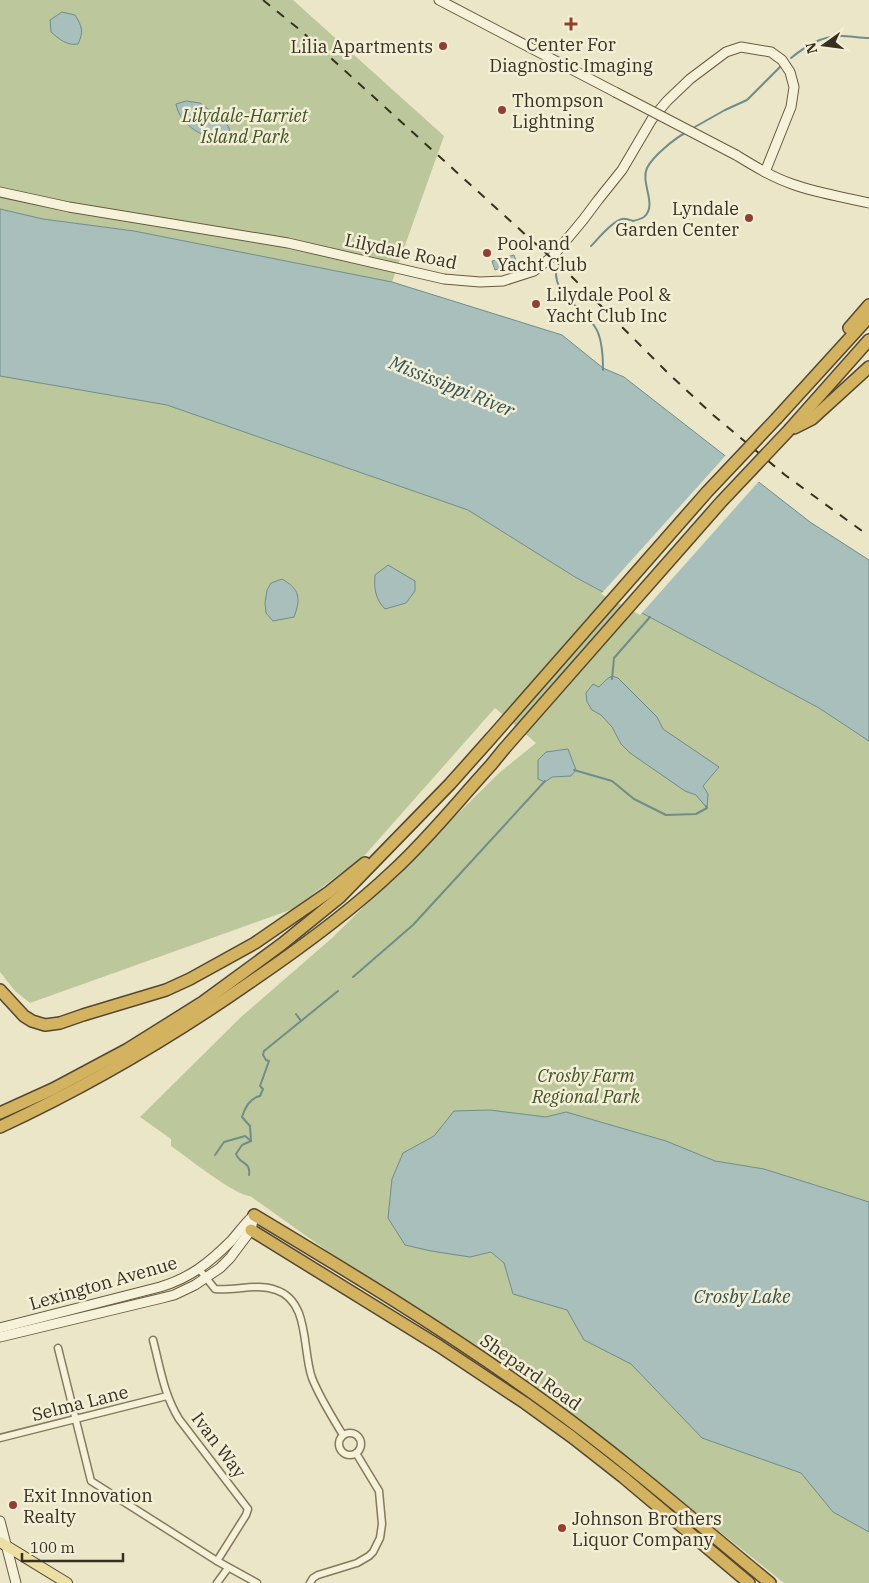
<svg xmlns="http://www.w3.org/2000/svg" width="869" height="1583" font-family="'IBM Plex Serif',serif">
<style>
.green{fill:#bcc89c}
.water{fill:#a8bfbc;stroke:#6f8d8a}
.pier{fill:#ebe6c7}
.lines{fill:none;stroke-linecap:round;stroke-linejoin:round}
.stream{stroke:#6f8d8a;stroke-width:2}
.street-casing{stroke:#85795e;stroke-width:9}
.secondary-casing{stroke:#675a41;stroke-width:11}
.primary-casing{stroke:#544732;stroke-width:12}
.highway-casing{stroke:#544732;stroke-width:14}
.street{stroke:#f6f2da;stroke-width:6}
.secondary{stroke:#f6f2da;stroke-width:9}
.primary{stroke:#ebdfa3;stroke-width:10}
.highway{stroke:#d3b260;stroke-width:11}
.rail{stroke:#372f21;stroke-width:2;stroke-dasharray:9 9;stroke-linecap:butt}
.secondary-bridge-casing{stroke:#675a41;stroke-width:11;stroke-linecap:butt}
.highway-bridge-casing{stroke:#544732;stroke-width:14;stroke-linecap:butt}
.secondary-bridge{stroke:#f6f2da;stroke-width:9}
.highway-bridge{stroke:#d3b260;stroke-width:11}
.poi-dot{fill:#904033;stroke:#f3efd6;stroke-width:2}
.labels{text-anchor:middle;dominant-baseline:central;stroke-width:5;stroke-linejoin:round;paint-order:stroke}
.poi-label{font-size:18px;fill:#372f21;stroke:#f3efd6;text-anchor:start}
.park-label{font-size:18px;font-style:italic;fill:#415229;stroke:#f3efd6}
.street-label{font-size:18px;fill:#372f21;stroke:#f3efd6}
.water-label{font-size:19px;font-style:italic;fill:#315255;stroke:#f3efd6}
</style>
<rect width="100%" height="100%" fill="#ebe6c7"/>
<!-- green -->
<g class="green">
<polygon points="0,0 293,0 444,136 392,282 134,231 43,219 0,209"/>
<path d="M 0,376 L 167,405 L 468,510 L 575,577 L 819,708 L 869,741 L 869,1583 L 784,1583 L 547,1394 L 527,1386 L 385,1292 L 250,1196 C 234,1195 187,1157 171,1146 L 171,1139 L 140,1117 L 241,1017 L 332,938 L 499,773 L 536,743 L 495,708 L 365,855 L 293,909 L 30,1003 L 15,991 L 0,972 Z"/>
</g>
<!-- water -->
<g class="water">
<path d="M 62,12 L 75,15 C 82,26 84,32 78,44 C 67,46 59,39 51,32 L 50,20 Z"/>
<path d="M 186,101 L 200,103 L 225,121 L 229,128 L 230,136 L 228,138 C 223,138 216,139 212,138 C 195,133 179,121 176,104 Z"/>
<polygon points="0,209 43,219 134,231 392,282 562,335 603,368 624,377 810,522 869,560 869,741 819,708 575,577 468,510 167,405 0,376"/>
<polygon points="514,255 517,264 495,270 492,261"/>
<path d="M 388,565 L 415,581 L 415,591 L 406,603 L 385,609 C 375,599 374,588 375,575 Z"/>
<path d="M 282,579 C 300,589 301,599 294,617 L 273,621 L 266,613 L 265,603 L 267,590 L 271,583 Z"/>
<polygon points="612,676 618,678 657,717 663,729 719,767 703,786 708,794 707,808 696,795 685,791 630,753 621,744 612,727 601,715 592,710 587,702 586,693 593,684 599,687 607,679"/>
<polygon points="568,749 576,770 571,776 552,777 545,782 538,779 538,760 546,752"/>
<polygon points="490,1110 546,1117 566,1112 666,1141 715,1161 764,1169 869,1202 869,1532 833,1512 801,1473 702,1438 631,1364 584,1340 567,1310 513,1294 504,1263 491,1252 470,1257 431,1251 405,1245 388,1218 392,1179 403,1153 434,1136 454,1111"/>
</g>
<!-- pier -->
<polygon class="pier" points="727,454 760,480 640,615 601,594"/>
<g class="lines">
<!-- stream -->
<g class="stream">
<path d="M 791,58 C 806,46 821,36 841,36 C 850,36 860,38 869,38"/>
<polyline points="693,128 725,110 747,100 780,67"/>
<path d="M 591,246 C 598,239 612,221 622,219 C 626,218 630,220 633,221 C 637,220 641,219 644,217 C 658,205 640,183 647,168 C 653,156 675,138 687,132"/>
<path d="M 580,259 L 577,261 L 569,262 L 556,270 C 554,297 583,307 595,327 C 602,337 603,358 603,370"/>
<polyline points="612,679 614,658 650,617"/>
<polyline points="574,770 612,781 634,799 666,815 696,814 707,808 706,806"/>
<polyline points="353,977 413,925 545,781"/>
<polyline points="296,1014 301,1021"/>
<polyline points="215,1155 224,1142 245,1136 251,1141"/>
<path d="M 249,1175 C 251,1161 240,1165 236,1154 L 242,1145 L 251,1141 L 250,1126 L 242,1117 C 245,1107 250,1098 260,1096 L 263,1089 L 260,1086 L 269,1061 L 266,1060 L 263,1055 L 264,1051 L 338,991"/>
</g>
<!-- street casing -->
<g class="street-casing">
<g id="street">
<path d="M 199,1269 L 215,1289 C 235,1291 256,1283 276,1290 C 310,1301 302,1350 312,1378 C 320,1398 332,1417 343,1435"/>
<path d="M 153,1340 C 160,1367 164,1395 179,1419 L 248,1509 L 246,1515 L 217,1561"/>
<polyline points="58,1348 91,1481 217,1561 257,1583"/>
<circle cx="350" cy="1444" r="11"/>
<polyline points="0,1438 167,1396"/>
<polyline points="217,1583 228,1568"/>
<polyline points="310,1583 313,1578 318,1575 357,1563 369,1556 373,1552 380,1538 382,1524 379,1491 356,1453"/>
</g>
</g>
<!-- secondary casing -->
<g class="secondary-casing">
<g id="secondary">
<polyline points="439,0 615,92"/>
<path d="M 736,155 C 754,166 772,177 792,184 C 817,193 843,197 869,203"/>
<polyline points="0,192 69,207 288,243 444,279 480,282 503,281 534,271 553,256 583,220 598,200 622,170 652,119 667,101 690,79 726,52 741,47 771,52 782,60 790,72 794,87 791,107 765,172"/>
<path d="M 0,1328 L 160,1287 C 190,1278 209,1263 231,1241 C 239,1232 245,1223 254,1215"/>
<polyline points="0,1337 162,1298 174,1295 195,1285 220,1268 230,1258 251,1230 254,1215"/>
<polyline points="0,1521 16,1583"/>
</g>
</g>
<!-- primary casing -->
<g class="primary-casing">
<polyline id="primary" points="0,1542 67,1583"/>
</g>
<!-- highway casing -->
<g class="highway-casing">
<g id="highway">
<polyline points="849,328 869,305"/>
<polyline points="777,418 869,317"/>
<polyline points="794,428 812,419 869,367"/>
<polyline points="790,429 869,340"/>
<polyline points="0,990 24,1016 32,1021 45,1025 60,1023 83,1015 166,990 190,979 255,943 329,892 365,863"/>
<polyline points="0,1113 53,1089 128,1049 203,1002 282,944 340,897 450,784 491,738"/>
<path d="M 0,1127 C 88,1086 170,1038 249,983 C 299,949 349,913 393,871 C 428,839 458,801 491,765 L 504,749"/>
<path d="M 254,1215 C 354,1275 455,1336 549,1405 C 626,1461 697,1523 770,1583"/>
<polyline points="251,1230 439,1346 525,1403 572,1437 623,1477 749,1583"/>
</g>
</g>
<!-- street -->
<use href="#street" class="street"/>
<!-- secondary -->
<use href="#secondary" class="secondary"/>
<!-- primary -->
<use href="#primary" class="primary"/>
<!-- highway -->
<use href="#highway" class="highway"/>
<!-- rail -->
<polyline class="rail" points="263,0 300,30 571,276 669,374 712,414 785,475 869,536"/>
<!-- secondary-bridge casing -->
<g class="secondary-bridge-casing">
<polyline id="secondary-bridge" points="615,92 736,155"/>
</g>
<!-- highway-bridge casing -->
<g class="highway-bridge-casing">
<g id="highway-bridge">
<polyline points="491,738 707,492 777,418"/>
<polyline points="504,749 721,502 790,429"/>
</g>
</g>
<!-- secondary-bridge -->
<use href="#secondary-bridge" class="secondary-bridge"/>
<!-- highway-bridge -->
<use href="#highway-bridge" class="highway-bridge"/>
</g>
<!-- markers -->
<g class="poi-dot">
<path d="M568.5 16.5h5v5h5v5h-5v5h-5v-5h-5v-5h5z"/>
<circle cx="443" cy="46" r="5"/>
<circle cx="502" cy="110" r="5"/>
<circle cx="749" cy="218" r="5"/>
<circle cx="487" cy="253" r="5"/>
<circle cx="536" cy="304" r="5"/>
<circle cx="13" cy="1505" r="5"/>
<circle cx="562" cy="1528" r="5"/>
</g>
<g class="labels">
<!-- poi labels -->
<g class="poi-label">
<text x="571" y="44" text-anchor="middle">Center For<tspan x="571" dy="21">Diagnostic Imaging</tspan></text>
<text x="433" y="46" text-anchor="end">Lilia Apartments</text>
<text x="512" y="100">Thompson<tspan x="512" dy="21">Lightning</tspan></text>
<text x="739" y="208" text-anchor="end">Lyndale<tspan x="739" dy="21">Garden Center</tspan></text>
<text x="497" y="243">Pool and<tspan x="497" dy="21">Yacht Club</tspan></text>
<text x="546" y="294">Lilydale Pool &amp;<tspan x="546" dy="21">Yacht Club Inc</tspan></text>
<text x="23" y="1495">Exit Innovation<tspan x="23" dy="21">Realty</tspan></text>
<text x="572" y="1518">Johnson Brothers<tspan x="572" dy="21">Liquor Company</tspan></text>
</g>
<!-- park labels -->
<g class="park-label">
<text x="245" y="115">Lilydale-Harriet<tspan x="245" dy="21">Island Park</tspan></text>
<text x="586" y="1075">Crosby Farm<tspan x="586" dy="21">Regional Park</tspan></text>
</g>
<!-- street labels -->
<g class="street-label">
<text transform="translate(401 251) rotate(12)">Lilydale Road</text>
<text transform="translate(103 1283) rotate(-16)">Lexington Avenue</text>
<text transform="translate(531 1372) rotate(35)">Shepard Road</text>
<text transform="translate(80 1403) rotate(-14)">Selma Lane</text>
<text transform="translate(219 1445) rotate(53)">Ivan Way</text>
</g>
<!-- water labels -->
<g class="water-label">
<text transform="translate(452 386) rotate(22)">Mississippi River</text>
<text x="742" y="1296">Crosby Lake</text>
</g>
</g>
<!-- north arrow -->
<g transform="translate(824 45) rotate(256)" stroke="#f3efd6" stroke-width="4" paint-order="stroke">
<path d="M0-4L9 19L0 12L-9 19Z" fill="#372f21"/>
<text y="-8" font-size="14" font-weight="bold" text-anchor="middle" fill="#372f21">N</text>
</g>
<!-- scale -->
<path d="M22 1553v8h101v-8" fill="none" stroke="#372f21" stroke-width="2.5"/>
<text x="30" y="1553" font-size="15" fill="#372f21" stroke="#f3efd6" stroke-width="4" paint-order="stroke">100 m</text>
</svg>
